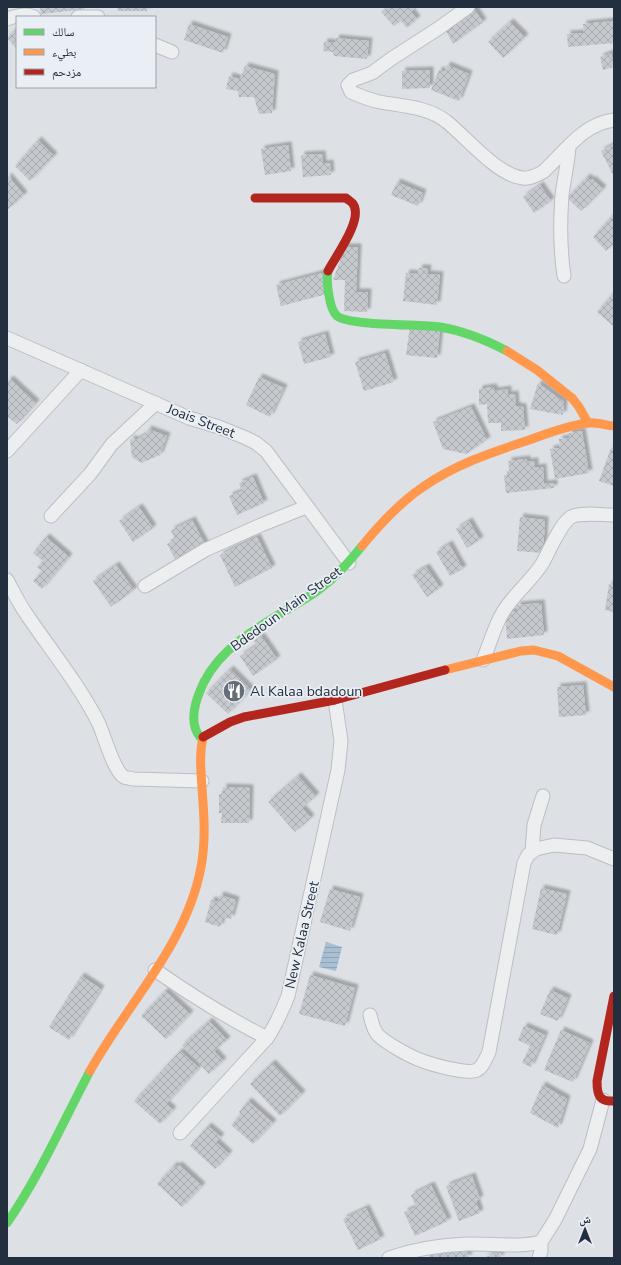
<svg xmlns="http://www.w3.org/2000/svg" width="621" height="1265" font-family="'Nunito Sans','Noto Naskh Arabic',sans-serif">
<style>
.water{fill:url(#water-rules)}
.building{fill:url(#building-cross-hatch);filter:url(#shadow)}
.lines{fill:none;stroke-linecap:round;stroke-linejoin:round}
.street-casing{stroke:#bbbec2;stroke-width:15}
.street{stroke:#edeef0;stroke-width:13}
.fast{stroke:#63d668;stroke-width:9}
.slow{stroke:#ff974d;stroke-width:9}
.jam{stroke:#b3261e;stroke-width:9}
.labels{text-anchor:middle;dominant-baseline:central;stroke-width:3.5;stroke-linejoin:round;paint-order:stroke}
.street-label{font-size:14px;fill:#232f3e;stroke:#eaeff5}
.poi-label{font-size:14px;fill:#232f3e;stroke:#eaeff5;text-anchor:start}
</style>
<defs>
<pattern id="water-rules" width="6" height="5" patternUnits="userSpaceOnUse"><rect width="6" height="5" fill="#a8bfd3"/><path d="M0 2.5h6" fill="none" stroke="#90a4b6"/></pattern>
<pattern id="building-cross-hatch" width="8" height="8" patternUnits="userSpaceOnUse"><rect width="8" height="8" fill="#c5c8cc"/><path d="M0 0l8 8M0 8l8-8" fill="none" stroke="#a9acb0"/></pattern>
<filter id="shadow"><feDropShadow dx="3.5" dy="-3.5" stdDeviation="1" flood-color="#0004"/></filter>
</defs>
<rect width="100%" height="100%" fill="#dde0e4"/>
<!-- water -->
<polygon class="water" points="326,942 342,947 336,971 319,967"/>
<!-- building -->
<g class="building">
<polygon points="40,7 84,7 85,9 41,14"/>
<polygon points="117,7 147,7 147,11 118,11"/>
<polygon points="387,7 414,7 415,8 411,12 417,19 407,28 401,21 394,26 381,12"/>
<polygon points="473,7 483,22 453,44 444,27"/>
<polygon points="613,21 614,43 568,47 567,34 584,33 583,24"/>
<polygon points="510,22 525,37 503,58 488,42"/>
<polygon points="189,24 228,37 223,53 184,40"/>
<polygon points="17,28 17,49 7,38"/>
<polygon points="336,38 369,41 367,59 334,56 333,52 323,51 324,42 335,43"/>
<polygon points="611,53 614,67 603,70 600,57"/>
<polygon points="447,65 469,74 459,101 431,90 439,70 444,72"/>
<polygon points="245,66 275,74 272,113 259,114 254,97 239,97 238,91 226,89 229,76 240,79"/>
<polygon points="430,70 430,88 402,89 402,71"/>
<polygon points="38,140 54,156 30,181 15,166"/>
<polygon points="614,144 614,177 601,151"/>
<polygon points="288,145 291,171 265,175 261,149"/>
<polygon points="322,154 323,164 330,163 331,175 303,177 301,155"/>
<polygon points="8,176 24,195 7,210 7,177"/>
<polygon points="587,177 591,181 592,179 603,189 581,211 567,198"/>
<polygon points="397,182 423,193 418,206 391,195"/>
<polygon points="540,185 551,201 534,213 523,197"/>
<polygon points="612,216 614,218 614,243 606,251 593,237"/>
<polygon points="345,247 358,247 356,292 368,292 367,312 344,311 345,280 333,280"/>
<polygon points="419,268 428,268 427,274 440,275 437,305 403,301 406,273 418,274"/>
<polygon points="322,273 327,294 281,306 276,285"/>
<polygon points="614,292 614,325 613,326 597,312"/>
<polygon points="410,326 440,330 437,358 406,355"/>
<polygon points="325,334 331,357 304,364 298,342"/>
<polygon points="385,353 394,382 364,391 355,362"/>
<polygon points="259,377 284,388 270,417 246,405"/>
<polygon points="10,379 36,403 17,424 7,416 7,382"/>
<polygon points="538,383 564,402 563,415 530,409"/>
<polygon points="493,387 495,391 508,389 508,395 515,394 516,406 523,407 525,430 501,431 501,423 488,423 487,404 479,405 479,389"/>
<polygon points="471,407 487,440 466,454 443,449 433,422"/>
<polygon points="148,429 167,436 160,455 141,463 132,457 130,439 136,440 146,434"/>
<polygon points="582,431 589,473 555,479 550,449 560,448 559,439 569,438 569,433"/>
<polygon points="611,448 614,449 614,486 599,481"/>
<polygon points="527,459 527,462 535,461 535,468 543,467 544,484 554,483 554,488 506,493 504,475 510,475 508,461"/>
<polygon points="253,477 264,503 237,515 229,496 242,491 239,483"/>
<polygon points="139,507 153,528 133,542 119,521"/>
<polygon points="520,517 545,520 543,553 517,551"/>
<polygon points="192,520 206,546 176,561 167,544 175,540 171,530"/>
<polygon points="469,521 480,540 467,548 456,529"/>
<polygon points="46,537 69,557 42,589 33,581 42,571 37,567 43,561 33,553"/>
<polygon points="257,537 272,568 235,587 220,555"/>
<polygon points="449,544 463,569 450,576 436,552"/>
<polygon points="116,565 134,590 111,607 93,581"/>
<polygon points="426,567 440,588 427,597 412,575"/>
<polygon points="609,584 614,585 614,612 605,610"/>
<polygon points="541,603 544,635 507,639 505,613 517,611 517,605"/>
<polygon points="261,636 277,659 253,676 240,656 257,645 254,641"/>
<polygon points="230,669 251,690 228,714 206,693"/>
<polygon points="583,685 586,715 559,717 557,687"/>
<polygon points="298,776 316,796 302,808 311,818 295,832 268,802"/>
<polygon points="223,787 250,788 249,823 221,823 222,813 219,813 219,794 223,794"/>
<polygon points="541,888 567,894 557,935 532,929"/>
<polygon points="330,889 360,897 350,931 320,922"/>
<polygon points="220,895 236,900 231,919 223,917 220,927 205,922 211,900 218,902"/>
<polygon points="310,975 355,988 345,1026 299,1014"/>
<polygon points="81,976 101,989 69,1040 49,1027"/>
<polygon points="550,990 568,998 558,1021 540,1014"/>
<polygon points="165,991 190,1014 166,1039 141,1016"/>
<polygon points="209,1021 227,1040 214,1051 223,1061 209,1074 182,1045"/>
<polygon points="524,1026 545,1035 531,1067 522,1063 530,1046 518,1040"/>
<polygon points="561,1030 590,1043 573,1082 544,1070"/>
<polygon points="180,1051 199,1068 166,1104 173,1110 160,1124 134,1101"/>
<polygon points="272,1063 302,1094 280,1116 250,1084"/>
<polygon points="542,1085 567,1099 558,1128 530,1113"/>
<polygon points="248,1101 273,1123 253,1144 231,1125 241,1114 239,1112"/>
<polygon points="208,1126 221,1137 216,1142 229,1154 215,1169 190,1146"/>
<polygon points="174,1165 176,1167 179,1165 202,1186 182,1207 157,1184"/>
<polygon points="472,1176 480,1199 476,1201 480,1213 459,1221 446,1186"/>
<polygon points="431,1185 448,1221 415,1236 404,1212 416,1207 411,1195"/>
<polygon points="366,1208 381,1239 358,1250 343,1219"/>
<polygon points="466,1246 469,1258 429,1258 429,1255"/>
<polygon points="500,1252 501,1258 483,1258"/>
</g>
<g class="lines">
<!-- street casing -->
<g class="street-casing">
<g id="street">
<path d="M 468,7 L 439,28 L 391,59 L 372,73 L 353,80 L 348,85 L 351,92 C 360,96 370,100 380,102 C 402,106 429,107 447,122 C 466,137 498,176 523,178 C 530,179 537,175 543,172 C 565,152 582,124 614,120"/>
<polyline points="78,17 98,17"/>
<path d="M 7,19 C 16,16 25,13 34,17"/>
<polyline points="155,45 172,52"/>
<path d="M 564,276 C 560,249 560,222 562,195 C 564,179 568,163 569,146"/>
<polyline points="7,338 189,418 219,427 246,438 256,443 266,451 349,563"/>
<polyline points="7,451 81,370"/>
<polyline points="51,516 90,474 112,444 156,403"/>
<path d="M 7,580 C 13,591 18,602 25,612 C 49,648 78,683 98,722 C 104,734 113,770 124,777 C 126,778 130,778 133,779 L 202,781"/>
<polyline points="145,586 205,550 261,525 306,507"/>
<path d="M 483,660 C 490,644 494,627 503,612 C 513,595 531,581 542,564 C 549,552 560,524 571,517 C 580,512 603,515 614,515"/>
<polyline points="532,852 534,825 543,796"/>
<path d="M 155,970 C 192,996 226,1017 267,1038"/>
<path d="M 370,1015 C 372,1022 373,1030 378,1035 C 386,1043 409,1056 420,1060 C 430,1064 468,1075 477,1070 C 483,1067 486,1058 489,1052 L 524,863 L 528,855 L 536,849 L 554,845 L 587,848 L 614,859"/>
<path d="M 180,1133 L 267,1038 C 276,1025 282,1011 288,996 L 338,770 L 341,741 L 335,700"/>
<path d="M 389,1258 C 415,1249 440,1245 467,1244 C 492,1243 517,1248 541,1242 L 555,1220 L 590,1149 L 603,1100"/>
<polyline points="539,1258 541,1251 541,1242"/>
</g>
</g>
<!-- street -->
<use href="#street" class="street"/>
<!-- fast -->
<g class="fast">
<path d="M 328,271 C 326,281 329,309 337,316 C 350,326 419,324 440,327 C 464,331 486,340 507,351"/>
<path d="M 203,737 L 200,737 C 191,726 193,712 197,699 C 199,694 201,688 204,682 C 226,638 278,618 317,591 C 335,578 348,563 362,546"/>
<path d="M 7,1223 C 40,1175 63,1122 90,1071"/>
</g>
<!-- slow -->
<g class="slow">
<polyline points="507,351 537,370 572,398 579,407 588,423"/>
<path d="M 362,546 C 380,524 399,503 423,487 C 454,465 490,453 526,441 C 546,434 566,426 587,423 C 596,422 605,425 614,426"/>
<polyline points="445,670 521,651 534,650 558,656 614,687"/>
<path d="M 90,1071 C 127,1004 187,944 201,867 C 206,841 204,814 202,788 C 201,771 199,754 203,737"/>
</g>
<!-- jam -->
<g class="jam">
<path d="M 255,198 L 346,198 C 348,200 352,202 353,204 C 364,219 335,257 328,271"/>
<polyline points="203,737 230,722 244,717 335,700 445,670"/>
<path d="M 614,996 L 597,1081 C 597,1095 599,1102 614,1101"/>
</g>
</g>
<!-- icons -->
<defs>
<g id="restaurant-disc" transform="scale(1.15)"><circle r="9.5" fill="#646d78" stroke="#eaeff5"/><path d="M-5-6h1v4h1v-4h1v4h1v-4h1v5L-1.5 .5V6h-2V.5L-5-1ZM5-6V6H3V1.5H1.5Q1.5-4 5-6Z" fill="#fff"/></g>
</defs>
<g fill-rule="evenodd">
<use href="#restaurant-disc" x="234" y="691"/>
</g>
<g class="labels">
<!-- street labels -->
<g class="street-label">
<text transform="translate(201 421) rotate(21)">Joais Street</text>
<text transform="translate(286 609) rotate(-36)">Bdedoun Main Street</text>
<text transform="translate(302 935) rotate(-77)">New Kalaa Street</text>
</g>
<!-- poi labels -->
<g class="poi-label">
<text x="250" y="691">Al Kalaa bdadoun</text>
</g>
</g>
<!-- border -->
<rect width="621" height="1265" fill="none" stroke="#232f3e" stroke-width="16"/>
<!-- legend -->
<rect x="16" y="16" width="140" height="72" fill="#eaeff5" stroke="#9aa2ac"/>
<rect x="24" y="29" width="20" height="6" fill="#63d668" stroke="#9aa2ac"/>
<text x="52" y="36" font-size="12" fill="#232f3e">سالك</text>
<rect x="24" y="49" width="20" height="6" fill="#ff974d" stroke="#9aa2ac"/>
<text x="52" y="56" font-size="12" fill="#232f3e">بطيء</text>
<rect x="24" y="69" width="20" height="6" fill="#b3261e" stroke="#9aa2ac"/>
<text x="52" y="76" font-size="12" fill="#232f3e">مزدحم</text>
<!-- north arrow -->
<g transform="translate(585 1229)" stroke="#eaeff5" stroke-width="3" paint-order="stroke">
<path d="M0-3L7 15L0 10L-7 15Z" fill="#232f3e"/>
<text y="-6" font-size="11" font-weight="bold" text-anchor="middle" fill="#232f3e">ش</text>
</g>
</svg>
